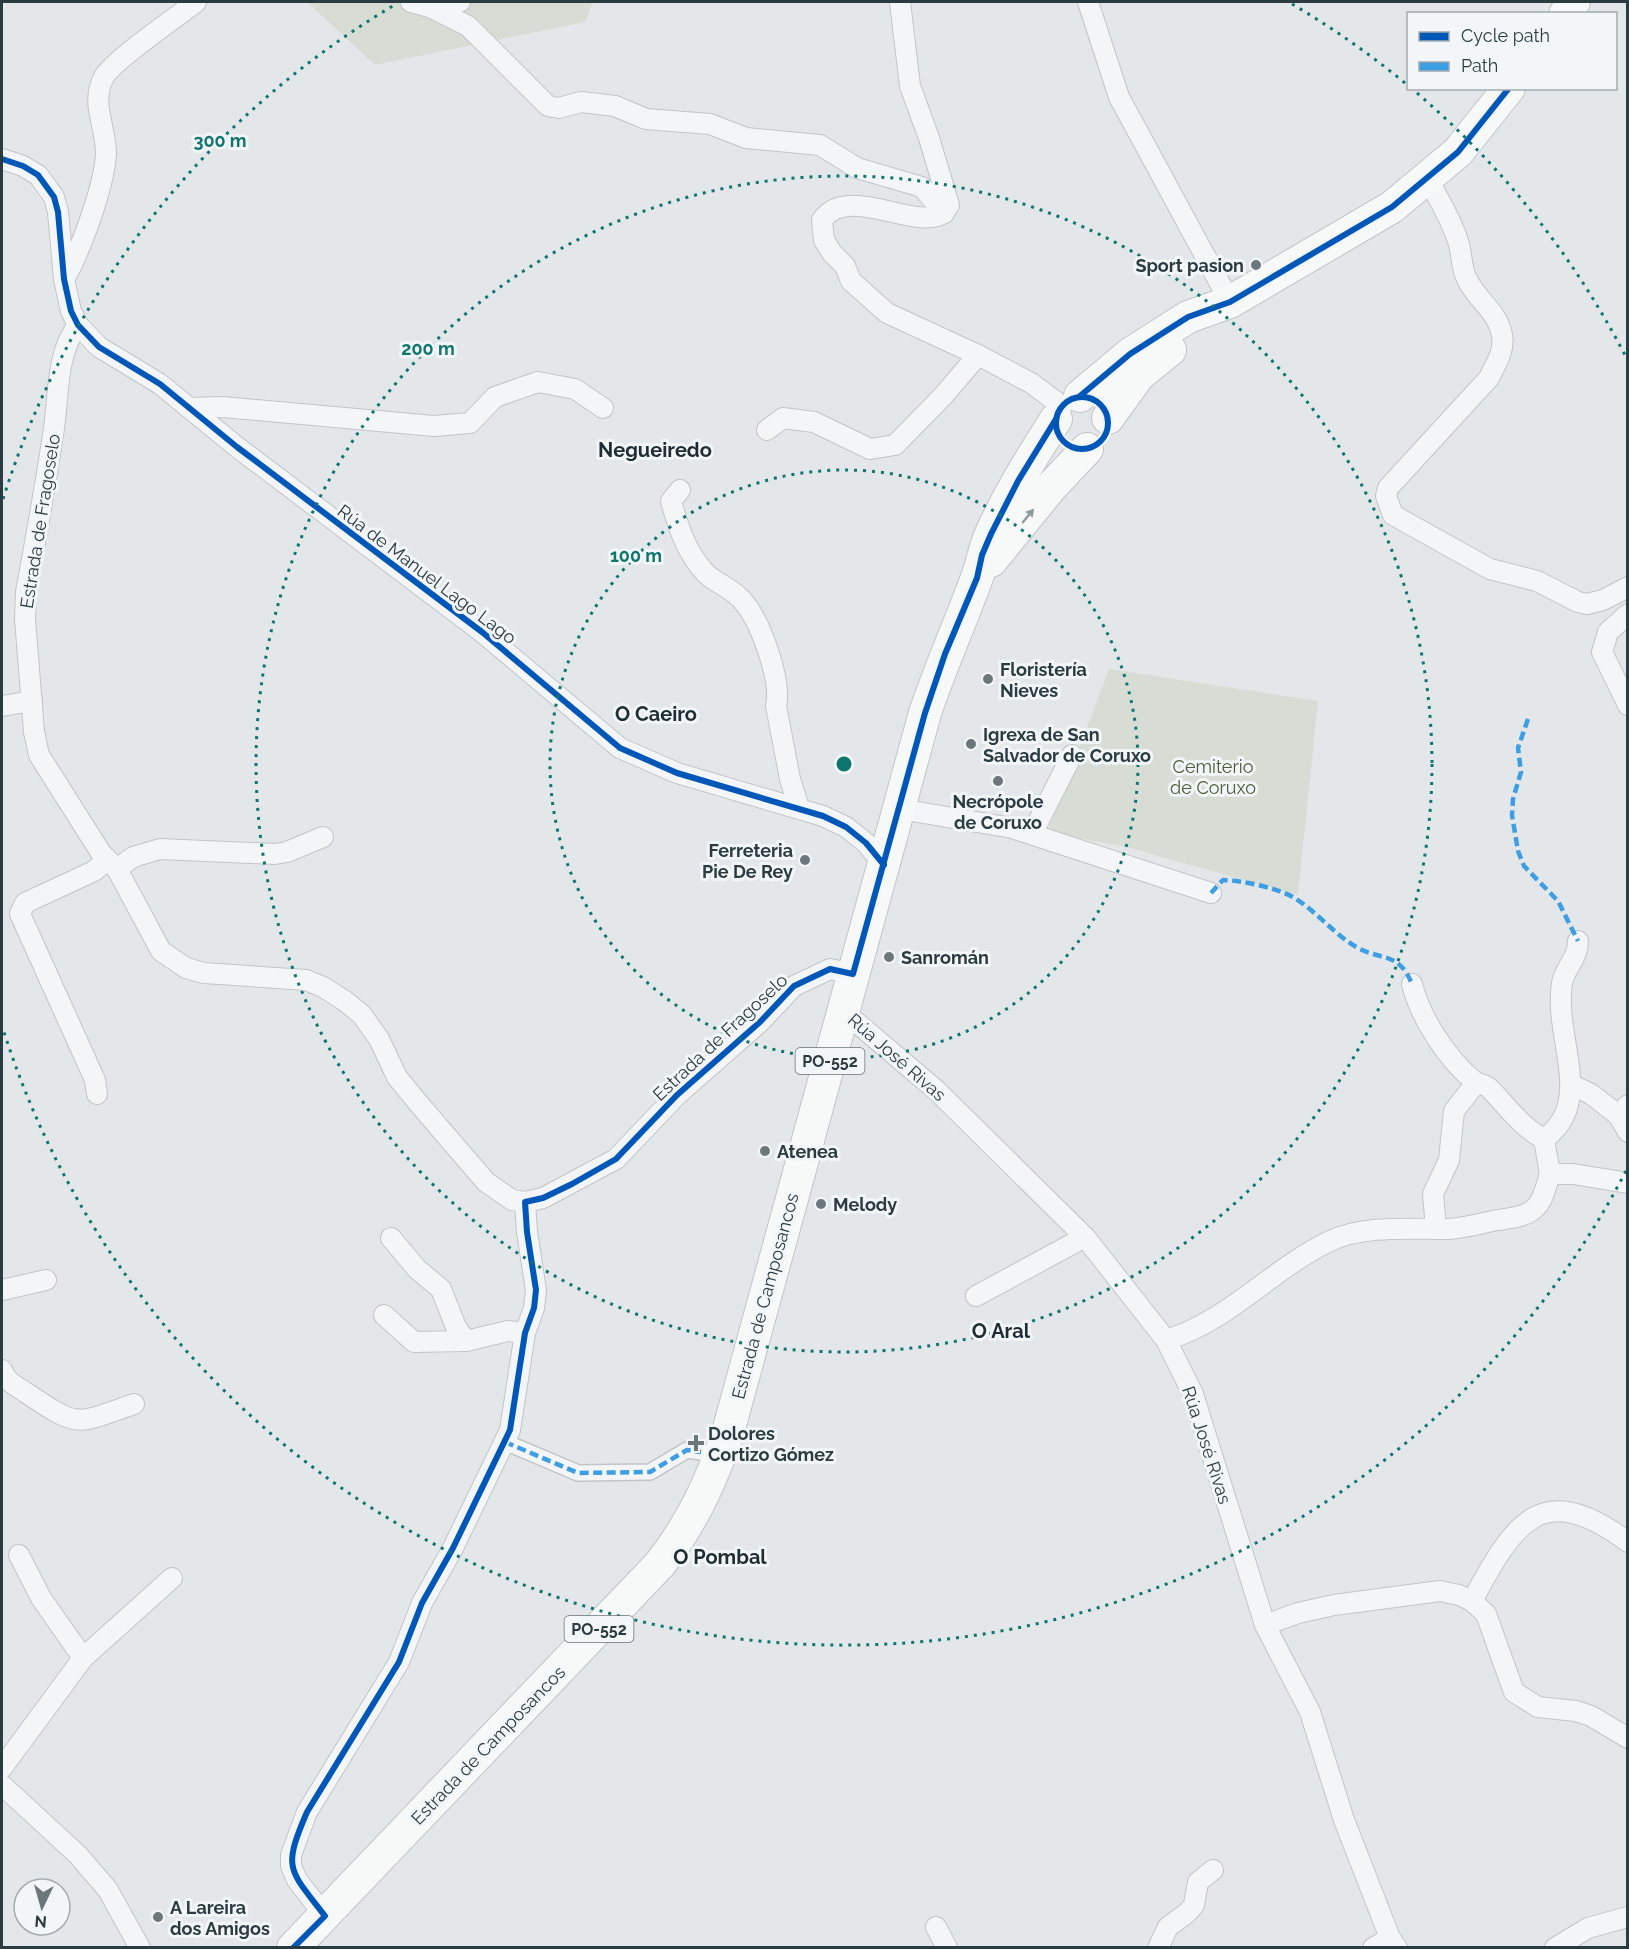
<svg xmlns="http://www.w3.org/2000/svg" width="1629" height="1949" font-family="Raleway,sans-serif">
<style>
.green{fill:#d7ddd5}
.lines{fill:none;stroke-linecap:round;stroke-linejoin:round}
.pedestrian-casing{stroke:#c2c5c7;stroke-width:18}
.minor-casing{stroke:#c2c5c7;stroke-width:22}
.primary-casing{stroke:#c1c5c7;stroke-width:34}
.pedestrian{stroke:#f4f5f6;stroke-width:15}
.minor{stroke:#f4f5f6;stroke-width:20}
.primary{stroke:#f7f8f8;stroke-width:32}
.quiet{stroke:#3d9ee3;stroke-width:4.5;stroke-dasharray:9 4.5;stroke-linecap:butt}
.cycleway-casing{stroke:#f3f6f8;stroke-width:10}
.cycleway{stroke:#0057b8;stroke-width:6}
.oneway{fill:#919a9d}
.ring{fill:none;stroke:#0f766e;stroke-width:3;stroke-dasharray:3 6}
.poi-dot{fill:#6c777c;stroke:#f3f6f8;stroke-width:2}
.labels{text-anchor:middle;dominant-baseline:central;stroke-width:6;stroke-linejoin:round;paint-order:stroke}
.shield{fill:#f3f6f8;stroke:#677379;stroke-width:1.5}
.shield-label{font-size:16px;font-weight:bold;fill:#2b3b42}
.poi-label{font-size:18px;font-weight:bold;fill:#2b3b42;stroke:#f3f6f8;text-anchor:start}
.street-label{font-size:18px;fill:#2b3b42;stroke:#f3f6f8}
.park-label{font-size:18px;fill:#4b5d39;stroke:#f3f6f8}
.neighbourhood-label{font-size:20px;font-weight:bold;fill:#1e2c33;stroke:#f3f6f8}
.centre{fill:#0f766e;stroke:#f3f6f8;stroke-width:3}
.ring-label{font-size:18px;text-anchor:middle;font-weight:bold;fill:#0f766e;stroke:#f3f6f8;stroke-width:6;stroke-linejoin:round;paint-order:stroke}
</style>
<rect width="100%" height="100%" fill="#e4e7e9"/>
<!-- green -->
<g class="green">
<polygon points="307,2 593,2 585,22 375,65"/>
<polygon points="1109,669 1318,701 1298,895 1123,846 1047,833"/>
</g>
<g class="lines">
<!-- pedestrian casing -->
<g class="pedestrian-casing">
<polyline id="pedestrian" points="505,1442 578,1473 650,1472 687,1450 701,1452"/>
</g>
<!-- minor casing -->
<g class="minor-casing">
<g id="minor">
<polyline points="411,2 430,7 468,26 548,106 559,108 581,102 615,106 646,119 710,124 746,138 820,145 857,168 922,187 944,213"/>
<path d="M 900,2 L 910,86 L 929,138 L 949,205 L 944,213 C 916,232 848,183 822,220 L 824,240 L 832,253 L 845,266 L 851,281 L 887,313 L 978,355 L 1031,383 L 1062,406"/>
<polyline points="1088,2 1119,97 1230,302"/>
<polyline points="430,7 460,2"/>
<polyline points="2,159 23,166 38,175 54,197 58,212 64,279 71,311 78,325 99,347 160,384 237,447 482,632 620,748 677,773 823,816 846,827 866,843 884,865"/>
<path d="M 1428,179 C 1439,200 1451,219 1458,241 C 1462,253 1461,266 1466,277 C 1475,299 1498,311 1502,335 C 1505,351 1495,365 1489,378 L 1388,488 L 1386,496 L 1393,515 L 1490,569 L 1537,581 L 1578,602 L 1587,604 L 1603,600 L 1628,587"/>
<path d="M 64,279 C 80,253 105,184 106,153 C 106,127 90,102 104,77 C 112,61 178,16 196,2"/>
<path d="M 78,325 C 56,354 59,393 54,428 C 46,483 36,538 26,592 L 25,619 L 34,732 L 39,755 L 101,853 L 117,869 L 161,951 L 186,968 L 204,973 L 306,980 L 323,987 L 345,1001 L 362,1015 L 379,1039 L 397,1077 L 419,1104 L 486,1182 L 512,1200 L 525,1202 L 543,1198 L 616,1159 L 677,1095 L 760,1022 L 794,986 L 830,969 L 853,974"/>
<polyline points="189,408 223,407 434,426 470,423 495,397 538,382 575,389 603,408"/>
<polyline points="767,430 783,418 814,422 870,449 895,445 943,396 978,355"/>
<path d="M 680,490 L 671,501 C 678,526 685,548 701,568 C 711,582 729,586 741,599 C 760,619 782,680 776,706 L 790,779 L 799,808"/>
<polyline points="1628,614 1608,632 1602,652 1628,705"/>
<polyline points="2,706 32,701"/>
<polyline points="900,809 1012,828 1211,893"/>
<polyline points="1032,834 1072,755"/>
<polyline points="117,869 133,857 160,849 275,854 287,852 323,837"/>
<path d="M 1412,984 C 1420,1017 1447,1059 1474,1081 C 1479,1085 1486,1084 1490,1089 C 1508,1107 1521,1127 1544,1139"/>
<polyline points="843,1011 936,1090 1085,1237 1166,1340 1193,1394 1265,1625 1310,1712 1344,1820 1390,1938 1397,1948"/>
<polyline points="1572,1085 1591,1094 1618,1115"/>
<polyline points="97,1094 95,1080 20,914 25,903 94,871 107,860"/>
<polyline points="1628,1105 1618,1115 1628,1132"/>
<path d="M 1550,1174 L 1544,1139 C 1596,1102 1553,1038 1562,983 C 1565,967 1578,959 1578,941"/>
<polyline points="1436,1228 1433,1194 1449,1160 1454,1111 1476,1083"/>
<polyline points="391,1238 417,1269 441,1289 456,1327 466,1341"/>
<polyline points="2,1290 46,1280"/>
<polyline points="976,1296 1085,1237"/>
<polyline points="384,1315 414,1342 466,1341 508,1331 525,1333"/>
<path d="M 1166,1340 C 1227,1322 1271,1270 1328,1242 C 1361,1225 1409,1229 1445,1229 C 1462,1229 1481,1223 1498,1220 C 1511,1218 1527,1217 1536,1207 C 1544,1199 1546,1185 1550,1174 L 1573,1174 L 1628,1183"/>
<path d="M 2,1370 C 7,1383 17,1386 28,1394 C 80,1429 76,1424 134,1404"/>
<polyline points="19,1555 41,1598 83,1658"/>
<path d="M 1472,1601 C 1514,1524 1540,1477 1628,1542"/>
<polyline points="1265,1625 1298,1613 1334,1605 1440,1591 1459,1595 1472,1601 1486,1614 1514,1692 1538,1707 1576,1711 1591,1716 1628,1738"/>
<polyline points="2,1768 83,1658 172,1578"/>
<polyline points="2,1785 78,1855 108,1890 140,1948"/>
<polyline points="325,1916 297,1880 291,1866 291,1855 307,1812 399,1662 422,1603 453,1548 510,1430 525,1333 534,1308 536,1290 527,1232 525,1202"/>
<polyline points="936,1927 947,1948"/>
<polyline points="1158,1948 1168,1927 1187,1913 1194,1905 1198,1882 1213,1870"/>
<polyline points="1373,1948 1390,1938"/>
<polyline points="1555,1948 1588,1928 1628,1917"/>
</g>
</g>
<!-- primary casing -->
<g class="primary-casing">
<g id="primary">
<polyline points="1565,14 1574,2"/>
<polyline points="1080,396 1130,354 1188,317 1230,302 1392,207 1458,152 1509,88"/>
<polyline points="1108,418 1139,375 1170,350"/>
<polyline points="991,561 1052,486 1087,449"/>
<path d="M 293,1948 L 660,1564 C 692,1523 711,1482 728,1432 L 925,713 C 940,668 960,624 976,580 C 982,565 984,550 990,536 C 1008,495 1032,457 1056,419"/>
</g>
</g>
<!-- pedestrian -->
<use href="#pedestrian" class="pedestrian"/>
<!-- minor -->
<use href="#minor" class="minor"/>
<!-- primary -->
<use href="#primary" class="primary"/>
<!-- quiet -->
<g class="quiet">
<polyline points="1528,719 1518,748 1521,772 1513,799 1512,815 1518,851 1524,866 1558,901 1578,941"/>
<path d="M 1211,893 L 1223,880 C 1240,880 1276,888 1291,896 C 1315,909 1333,934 1358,948 C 1383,961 1399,952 1412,984"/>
<polyline points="505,1442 578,1473 650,1472 687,1450 701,1452"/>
</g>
<!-- cycleway casing -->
<g class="cycleway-casing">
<g id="cycleway">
<polyline points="2,159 23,166 38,175 54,197 58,212 64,279 71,311 78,325 99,347 160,384 237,447 482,632 620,748 677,773 823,816 846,827 866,843 884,865"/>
<polyline points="1080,396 1130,354 1188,317 1230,302 1392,207 1458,152 1509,88"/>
<circle cx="1082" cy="423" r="26"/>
<path d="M 293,1948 L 325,1916 C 289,1869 282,1870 307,1812 L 399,1662 L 422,1603 L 453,1548 L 510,1430 L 525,1333 L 534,1308 L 536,1290 L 527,1232 L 525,1202 L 543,1198 L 572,1184 L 616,1159 L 677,1095 L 760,1022 L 794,986 L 830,969 L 853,974 L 925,713 L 945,654 L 977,578 L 982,555 L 991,534 L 1018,481 L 1056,419"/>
</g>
</g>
<!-- cycleway -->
<use href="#cycleway" class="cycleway"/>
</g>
<!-- one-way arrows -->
<defs><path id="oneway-solid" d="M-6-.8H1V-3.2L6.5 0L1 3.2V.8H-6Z" transform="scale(1.5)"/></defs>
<use class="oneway" href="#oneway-solid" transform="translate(1028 516) rotate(-51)"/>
<!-- distance rings -->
<g class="ring">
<circle cx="844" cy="764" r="294"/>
<circle cx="844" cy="764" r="588"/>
<path d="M1626 1171A882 882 0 0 1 3 1029M3 499A882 882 0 0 1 396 4M1292 4A882 882 0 0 1 1405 83M1417 93A882 882 0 0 1 1626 357"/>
</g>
<!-- markers -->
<g class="poi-dot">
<circle cx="1256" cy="265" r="6"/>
<circle cx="988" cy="679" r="6"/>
<circle cx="971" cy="744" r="6"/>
<circle cx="998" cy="781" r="6"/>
<circle cx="805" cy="860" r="6"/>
<circle cx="889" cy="957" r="6"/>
<circle cx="765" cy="1151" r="6"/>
<circle cx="821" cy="1204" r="6"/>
<path d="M693 1434h6v6h6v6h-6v6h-6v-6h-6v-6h6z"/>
<circle cx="158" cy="1917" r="6"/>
</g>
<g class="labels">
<!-- shield labels -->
<g class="shield">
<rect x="795.5" y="1048" width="69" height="26" rx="4.5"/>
<rect x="564.5" y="1616" width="69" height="26" rx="4.5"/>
</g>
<g class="shield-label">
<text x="830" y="1061">PO-552</text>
<text x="599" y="1629">PO-552</text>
</g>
<!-- poi labels -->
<g class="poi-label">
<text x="1244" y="265" text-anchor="end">Sport pasion</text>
<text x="1000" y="669">Floristería<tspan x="1000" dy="21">Nieves</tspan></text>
<text x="983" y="734">Igrexa de San<tspan x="983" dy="21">Salvador de Coruxo</tspan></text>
<text x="998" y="801" text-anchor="middle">Necrópole<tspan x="998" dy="21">de Coruxo</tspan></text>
<text x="793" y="850" text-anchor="end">Ferreteria<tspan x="793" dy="21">Pie De Rey</tspan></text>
<text x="901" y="957">Sanromán</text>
<text x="777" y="1151">Atenea</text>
<text x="833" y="1204">Melody</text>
<text x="708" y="1433">Dolores<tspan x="708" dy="21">Cortizo Gómez</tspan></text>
<text x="170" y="1907">A Lareira<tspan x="170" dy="21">dos Amigos</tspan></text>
</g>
<!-- street labels -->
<g class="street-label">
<text transform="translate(40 521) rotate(-81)">Estrada de Fragoselo</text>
<text transform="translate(427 574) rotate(37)">Rúa de Manuel Lago Lago</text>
<text transform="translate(720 1037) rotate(-43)">Estrada de Fragoselo</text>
<text transform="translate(897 1057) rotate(41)">Rúa José Rivas</text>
<text transform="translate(765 1296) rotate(-75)">Estrada de Camposancos</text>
<text transform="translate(1207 1445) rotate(72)">Rúa José Rivas</text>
<text transform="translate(488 1745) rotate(-46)">Estrada de Camposancos</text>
</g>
<!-- park labels -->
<g class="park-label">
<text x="1213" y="766">Cemiterio<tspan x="1213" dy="21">de Coruxo</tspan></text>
</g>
<!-- neighbourhood labels -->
<g class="neighbourhood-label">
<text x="655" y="450">Negueiredo</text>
<text x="656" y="714">O Caeiro</text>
<text x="1001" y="1331">O Aral</text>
<text x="720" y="1557">O Pombal</text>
</g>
</g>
<circle cx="844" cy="764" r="9" class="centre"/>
<g class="ring-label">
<text x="220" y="147">300 m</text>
<text x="428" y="355">200 m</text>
<text x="636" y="562">100 m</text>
</g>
<!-- border -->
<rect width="1629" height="1949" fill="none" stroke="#2b3b42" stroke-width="6"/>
<!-- legend -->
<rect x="1407" y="12" width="210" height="78" fill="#f3f6f8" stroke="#a3abaf" stroke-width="1.5"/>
<rect x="1419" y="32" width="30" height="9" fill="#0057b8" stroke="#a3abaf" stroke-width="1.5"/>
<text x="1461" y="42" font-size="18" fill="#2b3b42">Cycle path</text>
<rect x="1419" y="62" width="30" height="9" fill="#3d9ee3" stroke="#a3abaf" stroke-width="1.5"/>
<text x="1461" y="72" font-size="18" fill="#2b3b42">Path</text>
<!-- north arrow -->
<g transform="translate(42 1907) rotate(185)"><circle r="28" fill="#f3f6f8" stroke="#a3abaf" stroke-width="1.5"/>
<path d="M0-4.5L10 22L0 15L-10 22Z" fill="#6c777c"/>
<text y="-9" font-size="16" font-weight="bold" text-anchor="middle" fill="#2b3b42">N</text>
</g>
</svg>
